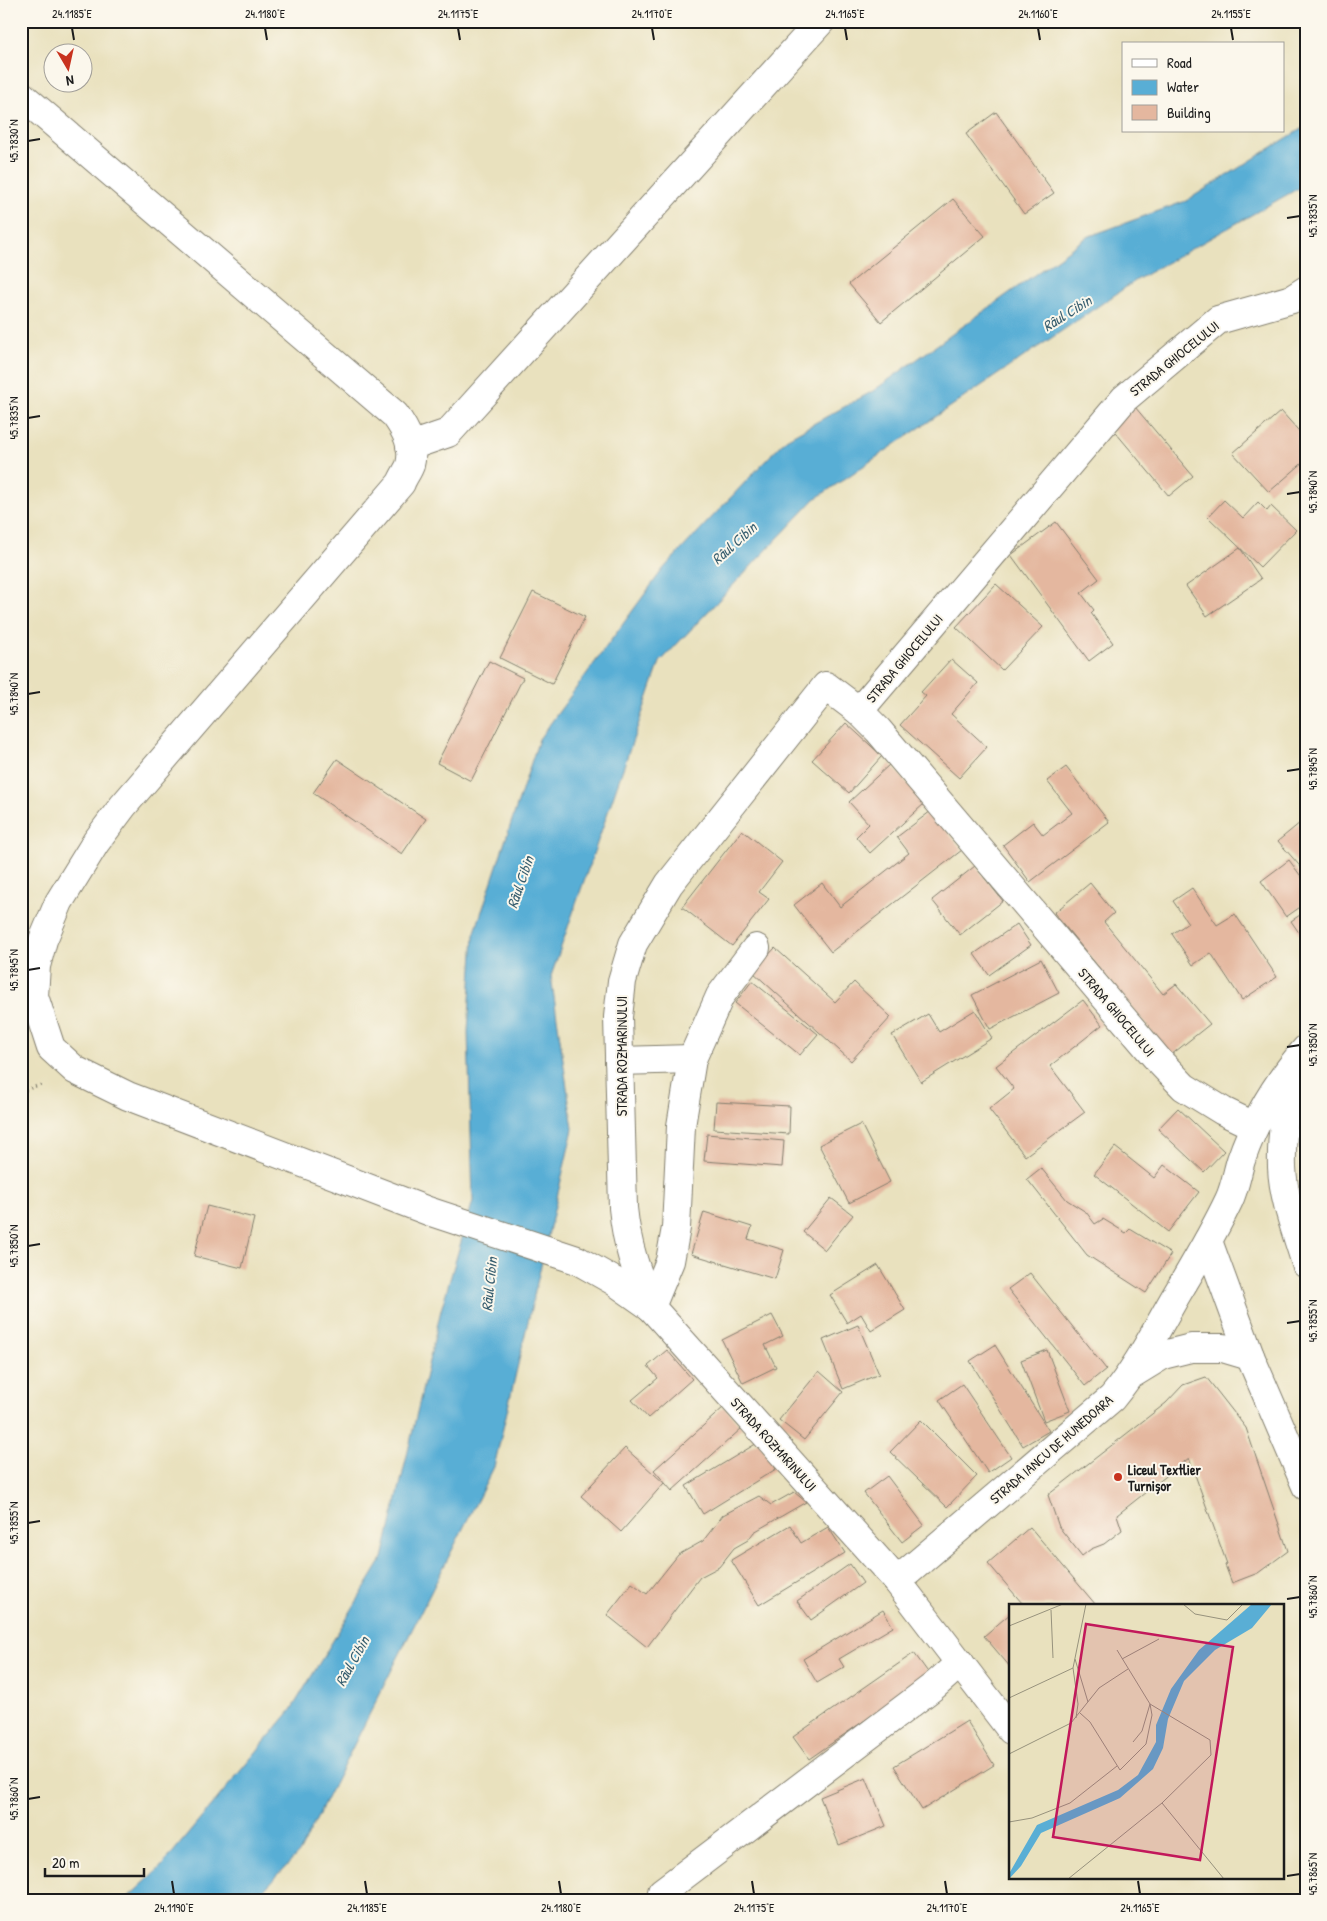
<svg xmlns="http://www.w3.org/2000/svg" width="1327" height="1921" font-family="'Patrick Hand',sans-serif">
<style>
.water{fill:#59aed5;stroke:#3a6578}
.building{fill:#e4b79f}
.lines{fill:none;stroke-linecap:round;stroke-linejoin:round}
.minor-casing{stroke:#827e6d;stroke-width:30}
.path{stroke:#827e6d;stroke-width:3;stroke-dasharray:1 4;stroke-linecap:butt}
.minor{stroke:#fff;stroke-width:28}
.ticks{fill:none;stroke:#1c1c1c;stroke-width:2}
.poi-dot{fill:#c8321e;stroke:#fbf7ec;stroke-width:2}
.labels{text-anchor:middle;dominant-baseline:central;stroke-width:4;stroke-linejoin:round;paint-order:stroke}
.street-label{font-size:14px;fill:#1c1c1c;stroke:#fbf7ec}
.poi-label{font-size:14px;font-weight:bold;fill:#1c1c1c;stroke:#fbf7ec;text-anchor:start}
.water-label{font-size:15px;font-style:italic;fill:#375e6f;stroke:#fbf7ec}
.inset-road{fill:none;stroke:#97927d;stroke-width:1}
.view{fill:#c2185b;fill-opacity:0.15;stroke:#c2185b;stroke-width:2.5}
.inset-edge{fill:none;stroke:#1c1c1c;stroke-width:2.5}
.neatline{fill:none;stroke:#1c1c1c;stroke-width:2}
.ticks-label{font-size:12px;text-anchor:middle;fill:#1c1c1c}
</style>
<rect width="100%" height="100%" fill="#fbf7ec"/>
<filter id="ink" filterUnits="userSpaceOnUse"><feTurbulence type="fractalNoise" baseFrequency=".02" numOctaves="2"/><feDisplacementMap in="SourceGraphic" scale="10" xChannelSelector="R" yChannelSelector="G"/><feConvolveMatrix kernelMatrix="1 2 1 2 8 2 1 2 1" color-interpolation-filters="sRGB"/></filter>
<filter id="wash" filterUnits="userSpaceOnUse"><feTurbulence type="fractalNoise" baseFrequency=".0096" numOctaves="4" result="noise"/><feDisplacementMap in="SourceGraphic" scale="20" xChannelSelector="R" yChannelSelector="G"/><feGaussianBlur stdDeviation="1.12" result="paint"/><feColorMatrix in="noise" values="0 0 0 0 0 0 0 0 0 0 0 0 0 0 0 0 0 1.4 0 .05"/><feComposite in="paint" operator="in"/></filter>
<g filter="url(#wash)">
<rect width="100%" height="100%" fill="#e9e1be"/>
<!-- water -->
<polygon class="water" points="1306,126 1306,184 1138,279 815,499 660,662 551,976 573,1129 494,1467 300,1852 254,1900 125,1900 159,1869 291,1710 383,1558 441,1310 473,1201 468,1032 474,935 539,739 663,569 786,439 873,391 1087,237 1186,201"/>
<g id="blocks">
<!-- building -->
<g class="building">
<polygon points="996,112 1054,193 1024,214 966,134"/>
<polygon points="953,199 985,236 881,322 849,284"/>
<polygon points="1306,364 1306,397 1305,397 1300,365"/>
<polygon points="1135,407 1193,476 1169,496 1111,427"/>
<polygon points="1281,411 1306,439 1306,460 1269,492 1233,453"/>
<polygon points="1224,500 1243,518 1258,502 1267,511 1271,506 1296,530 1260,567 1208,517"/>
<polygon points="1056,522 1099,579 1081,593 1094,610 1091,613 1113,643 1089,661 1011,555"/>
<polygon points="1240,548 1261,579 1207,616 1186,586"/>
<polygon points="996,584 1043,627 1002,670 956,627"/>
<polygon points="533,592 585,617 552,684 500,658"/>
<polygon points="951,659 978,683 951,714 987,747 959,778 900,725 926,696 921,692"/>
<polygon points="489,661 523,678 471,781 437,763"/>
<polygon points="846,723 882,756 849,793 812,760"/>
<polygon points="337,759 426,819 402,854 313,793"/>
<polygon points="890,764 925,803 870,853 856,837 869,824 849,802"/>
<polygon points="1066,767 1109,822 1030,882 1003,845 1033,822 1043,835 1072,813 1047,781"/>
<polygon points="931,811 962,850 831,952 794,905 822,883 840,907 909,853 897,837"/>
<polygon points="1306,818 1306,873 1278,841"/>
<polygon points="742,830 782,862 759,892 769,899 732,946 682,907"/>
<polygon points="1289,860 1306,883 1306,903 1286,917 1261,881"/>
<polygon points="975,866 1003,901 960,935 932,900"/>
<polygon points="1090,883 1114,913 1104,922 1163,994 1176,984 1210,1024 1171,1055 1054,913"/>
<polygon points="1192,888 1217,925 1235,914 1277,977 1242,1000 1211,953 1193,965 1172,934 1188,923 1173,901"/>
<polygon points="1306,911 1306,943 1291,921"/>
<polygon points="1017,924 1031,945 989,975 974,954"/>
<polygon points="775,948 835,1002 854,982 891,1017 851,1061 753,972"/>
<polygon points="1041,959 1059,993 990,1029 972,995"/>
<polygon points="752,981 818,1034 800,1055 735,1003"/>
<polygon points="1083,1000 1102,1025 1050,1066 1085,1112 1025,1156 989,1109 1014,1089 996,1066"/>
<polygon points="975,1010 992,1038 921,1082 892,1035 928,1014 939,1032"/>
<polygon points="716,1102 790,1106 789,1134 714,1129"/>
<polygon points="1178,1108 1224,1151 1204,1172 1158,1129"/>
<polygon points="861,1124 890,1182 849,1203 819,1145"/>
<polygon points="707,1134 784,1141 782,1167 704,1161"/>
<polygon points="1115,1147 1154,1178 1164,1165 1199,1192 1168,1232 1094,1174"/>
<polygon points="1041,1168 1067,1200 1086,1212 1095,1224 1103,1219 1126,1233 1130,1229 1171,1254 1146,1293 1087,1255 1027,1179"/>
<polygon points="831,1198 853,1215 825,1250 803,1232"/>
<polygon points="207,1206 254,1218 242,1268 194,1256"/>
<polygon points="704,1212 752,1227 748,1239 784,1250 775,1279 691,1254"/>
<polygon points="878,1265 905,1310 871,1331 861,1314 847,1323 830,1295"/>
<polygon points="1030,1273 1106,1369 1085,1386 1008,1289"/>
<polygon points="772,1315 783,1336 765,1345 776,1367 743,1383 722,1340"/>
<polygon points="858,1325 879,1374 843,1389 823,1340"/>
<polygon points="995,1345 1049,1431 1023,1446 970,1361"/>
<polygon points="667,1350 692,1379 648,1418 632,1400 658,1378 648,1366"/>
<polygon points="1047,1350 1070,1411 1044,1421 1021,1360"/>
<polygon points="819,1371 843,1392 804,1440 779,1420"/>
<polygon points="1206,1377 1246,1428 1288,1551 1258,1573 1232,1583 1225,1565 1227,1564 1189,1458 1117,1515 1122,1530 1104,1544 1091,1549 1082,1556 1059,1527 1048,1495 1166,1403 1183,1385"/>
<polygon points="962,1384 1011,1457 988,1473 939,1400"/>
<polygon points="724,1407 742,1428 672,1491 654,1470"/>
<polygon points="921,1420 977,1476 947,1507 890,1452"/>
<polygon points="759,1442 776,1469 703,1514 686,1486"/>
<polygon points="625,1448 664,1483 621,1532 581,1496"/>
<polygon points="887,1476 924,1525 902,1542 864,1493"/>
<polygon points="794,1492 806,1502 754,1532 748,1540 734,1548 719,1567 700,1577 647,1647 607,1615 632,1583 647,1594 678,1555 703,1541 723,1515 759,1496 771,1505"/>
<polygon points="790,1525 801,1543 828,1527 845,1553 759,1605 731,1560"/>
<polygon points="1030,1527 1096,1605 1020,1605 1022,1603 988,1563"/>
<polygon points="850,1564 863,1583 811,1620 797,1601"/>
<polygon points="883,1610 893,1627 839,1659 844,1667 817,1683 803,1659"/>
<polygon points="1011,1613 1011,1668 984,1636"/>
<polygon points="914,1653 930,1675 809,1759 793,1737"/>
<polygon points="967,1721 994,1765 922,1810 894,1766"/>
<polygon points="866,1778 886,1826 839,1845 820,1797"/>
</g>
</g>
</g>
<g filter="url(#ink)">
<use href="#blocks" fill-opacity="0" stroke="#827e6d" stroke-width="1"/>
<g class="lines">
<!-- minor casing -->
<g class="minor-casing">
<g id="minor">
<path d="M 21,95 L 395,415 C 405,429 415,446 410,465 C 408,471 403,477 401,483 L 123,806 L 96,842 L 59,902 L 43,940 L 36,966 L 34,996 L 51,1048 L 75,1070 L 128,1096 L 428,1211 L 577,1260 L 614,1281 L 651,1307"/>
<polyline points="410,446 448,433 821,21"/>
<polyline points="859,711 1124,399 1218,320 1292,299 1306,290"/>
<polyline points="619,1061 692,1059"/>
<path d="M 1291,1076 C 1286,1106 1281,1136 1282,1167 C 1283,1198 1297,1234 1306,1264"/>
<polyline points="1208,1241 1250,1356 1306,1486"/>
<polyline points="651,1307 670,1261 676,1228 681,1126 692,1059 720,996 756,948"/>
<polyline points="1132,1374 1163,1355 1191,1348 1223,1348 1250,1356"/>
<path d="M 897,1581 L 1112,1398 C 1137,1368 1154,1334 1174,1299 C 1193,1267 1213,1234 1229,1200 C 1235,1187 1237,1173 1241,1160 C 1255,1119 1277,1082 1306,1049"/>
<path d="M 1011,1730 L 897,1581 L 651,1307 C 636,1271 627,1247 623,1208 L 618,1017 L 622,981 L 633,944 L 669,884 L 826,686 L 859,711 L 878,730 L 1160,1062 L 1184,1087 L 1223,1111 L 1254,1126"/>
<polyline points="662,1892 934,1686 960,1663"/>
</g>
</g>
<!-- path -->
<polyline class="path" points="21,1092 44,1083"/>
<!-- minor -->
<use href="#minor" class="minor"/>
</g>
</g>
<!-- ticks -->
<path class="ticks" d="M 72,28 L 74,40M 265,28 L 267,40M 458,28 L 460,40M 652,28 L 654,40M 845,28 L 847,40M 1038,28 L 1040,40M 1231,28 L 1233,40M 28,141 L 40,139M 1287,218 L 1300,216M 28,418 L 40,416M 1287,494 L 1300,492M 28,694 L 40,692M 1287,771 L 1300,769M 28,970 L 40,968M 1287,1047 L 1300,1045M 28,1246 L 40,1244M 1287,1323 L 1300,1321M 28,1523 L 40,1521M 1287,1599 L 1300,1597M 28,1799 L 40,1797M 1287,1876 L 1300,1874M 172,1881 L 174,1894M 365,1881 L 367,1894M 559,1881 L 561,1894M 752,1881 L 754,1894M 945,1881 L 947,1894M 1138,1881 L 1140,1894"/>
<!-- markers -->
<circle class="poi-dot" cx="1118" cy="1477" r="5"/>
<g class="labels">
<!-- street labels -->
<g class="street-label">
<text transform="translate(1174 358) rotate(-39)">STRADA GHIOCELULUI</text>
<text transform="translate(904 658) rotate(-50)">STRADA GHIOCELULUI</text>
<text transform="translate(1117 1012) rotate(50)">STRADA GHIOCELULUI</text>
<text transform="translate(621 1056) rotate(-90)">STRADA ROZMARINULUI</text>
<text transform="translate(774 1444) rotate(48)">STRADA ROZMARINULUI</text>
<text transform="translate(1051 1449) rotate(-41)">STRADA IANCU DE HUNEDOARA</text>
</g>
<!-- poi labels -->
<g class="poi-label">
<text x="1128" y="1469">Liceul Textlier<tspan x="1128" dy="16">Turnișor</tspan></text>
</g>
<!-- water labels -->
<g class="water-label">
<text transform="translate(1067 313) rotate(-32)">Râul Cibin</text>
<text transform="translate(734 543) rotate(-42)">Râul Cibin</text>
<text transform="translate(520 882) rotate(-71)">Râul Cibin</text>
<text transform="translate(489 1284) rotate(-84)">Râul Cibin</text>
<text transform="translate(352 1661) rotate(-61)">Râul Cibin</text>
</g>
</g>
<!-- overview -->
<g transform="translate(1009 1604)">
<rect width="275" height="275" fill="#e9e1be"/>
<path d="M 243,0 L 263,0 L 243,24 L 206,46 L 175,77 L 159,115 L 154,144 L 144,165 L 111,194 L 32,229 L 12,262 L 0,275 L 1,268 L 28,221 L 109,186 L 129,171 L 147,138 L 147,121 L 162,85 L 190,46 Z" fill="#59aed5"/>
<path class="inset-road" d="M 174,0 L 186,10 L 218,16 L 234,0M 42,6 L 44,54M 0,22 L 54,0M 66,55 L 79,98M 113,55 L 150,35M 0,94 L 64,64M 71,109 L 81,118 L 111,166 L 137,140 L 143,111 L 141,100 L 108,46M 67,114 L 69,100 L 64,64 L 77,0M 124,138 L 133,127 L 141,100M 0,150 L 62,119 L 90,84 L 119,65M 0,164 L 0,182M 153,199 L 215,275M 0,218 L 23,214 L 61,199 L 108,162M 59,275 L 153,199 L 202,151 L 201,136 L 141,100"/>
<path class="view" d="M 77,20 L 224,43 L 191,256 L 44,233 Z"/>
<rect width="275" height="275" class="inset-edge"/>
</g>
<!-- margin -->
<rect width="1327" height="1921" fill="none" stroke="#fbf7ec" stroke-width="55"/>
<!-- legend -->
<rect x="1122" y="42" width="162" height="90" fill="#fbf7ec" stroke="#a29f99"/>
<rect x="1132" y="59" width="25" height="8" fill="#ffffff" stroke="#a29f99"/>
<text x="1167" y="68" font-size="15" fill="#1c1c1c">Road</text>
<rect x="1132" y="80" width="25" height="15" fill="#59aed5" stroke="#a29f99"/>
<text x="1167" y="92" font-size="15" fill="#1c1c1c">Water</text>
<rect x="1132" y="105" width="25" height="15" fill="#e4b79f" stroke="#a29f99"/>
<text x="1167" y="118" font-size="15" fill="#1c1c1c">Building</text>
<!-- north arrow -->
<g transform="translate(68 68) rotate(171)"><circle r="24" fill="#fbf7ec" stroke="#a29f99"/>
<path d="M0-4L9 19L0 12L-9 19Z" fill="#c8321e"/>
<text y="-8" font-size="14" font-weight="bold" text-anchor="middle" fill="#1c1c1c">N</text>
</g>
<!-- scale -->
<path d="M45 1868v8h99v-8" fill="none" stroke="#1c1c1c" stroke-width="2.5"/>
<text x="52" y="1868" font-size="15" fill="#1c1c1c" stroke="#fbf7ec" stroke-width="4" paint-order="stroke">20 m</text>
<rect x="28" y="28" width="1272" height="1866" class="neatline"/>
<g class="ticks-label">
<text x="72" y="18">24.1185°E</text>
<text x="265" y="18">24.1180°E</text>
<text x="458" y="18">24.1175°E</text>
<text x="652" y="18">24.1170°E</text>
<text x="845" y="18">24.1165°E</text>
<text x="1038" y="18">24.1160°E</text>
<text x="1231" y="18">24.1155°E</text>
<text transform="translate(14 141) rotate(-90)" y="4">45.7830°N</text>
<text transform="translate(1313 216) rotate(-90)" y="4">45.7835°N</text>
<text transform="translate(14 418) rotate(-90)" y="4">45.7835°N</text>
<text transform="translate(1313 492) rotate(-90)" y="4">45.7840°N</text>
<text transform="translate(14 694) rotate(-90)" y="4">45.7840°N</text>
<text transform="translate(1313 769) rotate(-90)" y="4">45.7845°N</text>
<text transform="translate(14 970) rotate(-90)" y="4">45.7845°N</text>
<text transform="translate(1313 1045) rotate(-90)" y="4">45.7850°N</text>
<text transform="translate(14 1246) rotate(-90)" y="4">45.7850°N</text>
<text transform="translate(1313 1321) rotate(-90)" y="4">45.7855°N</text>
<text transform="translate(14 1523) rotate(-90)" y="4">45.7855°N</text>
<text transform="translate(1313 1597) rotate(-90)" y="4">45.7860°N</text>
<text transform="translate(14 1799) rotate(-90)" y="4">45.7860°N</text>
<text transform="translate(1313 1874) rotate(-90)" y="4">45.7865°N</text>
<text x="174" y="1912">24.1190°E</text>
<text x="367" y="1912">24.1185°E</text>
<text x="561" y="1912">24.1180°E</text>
<text x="754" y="1912">24.1175°E</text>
<text x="947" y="1912">24.1170°E</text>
<text x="1140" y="1912">24.1165°E</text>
</g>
</svg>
